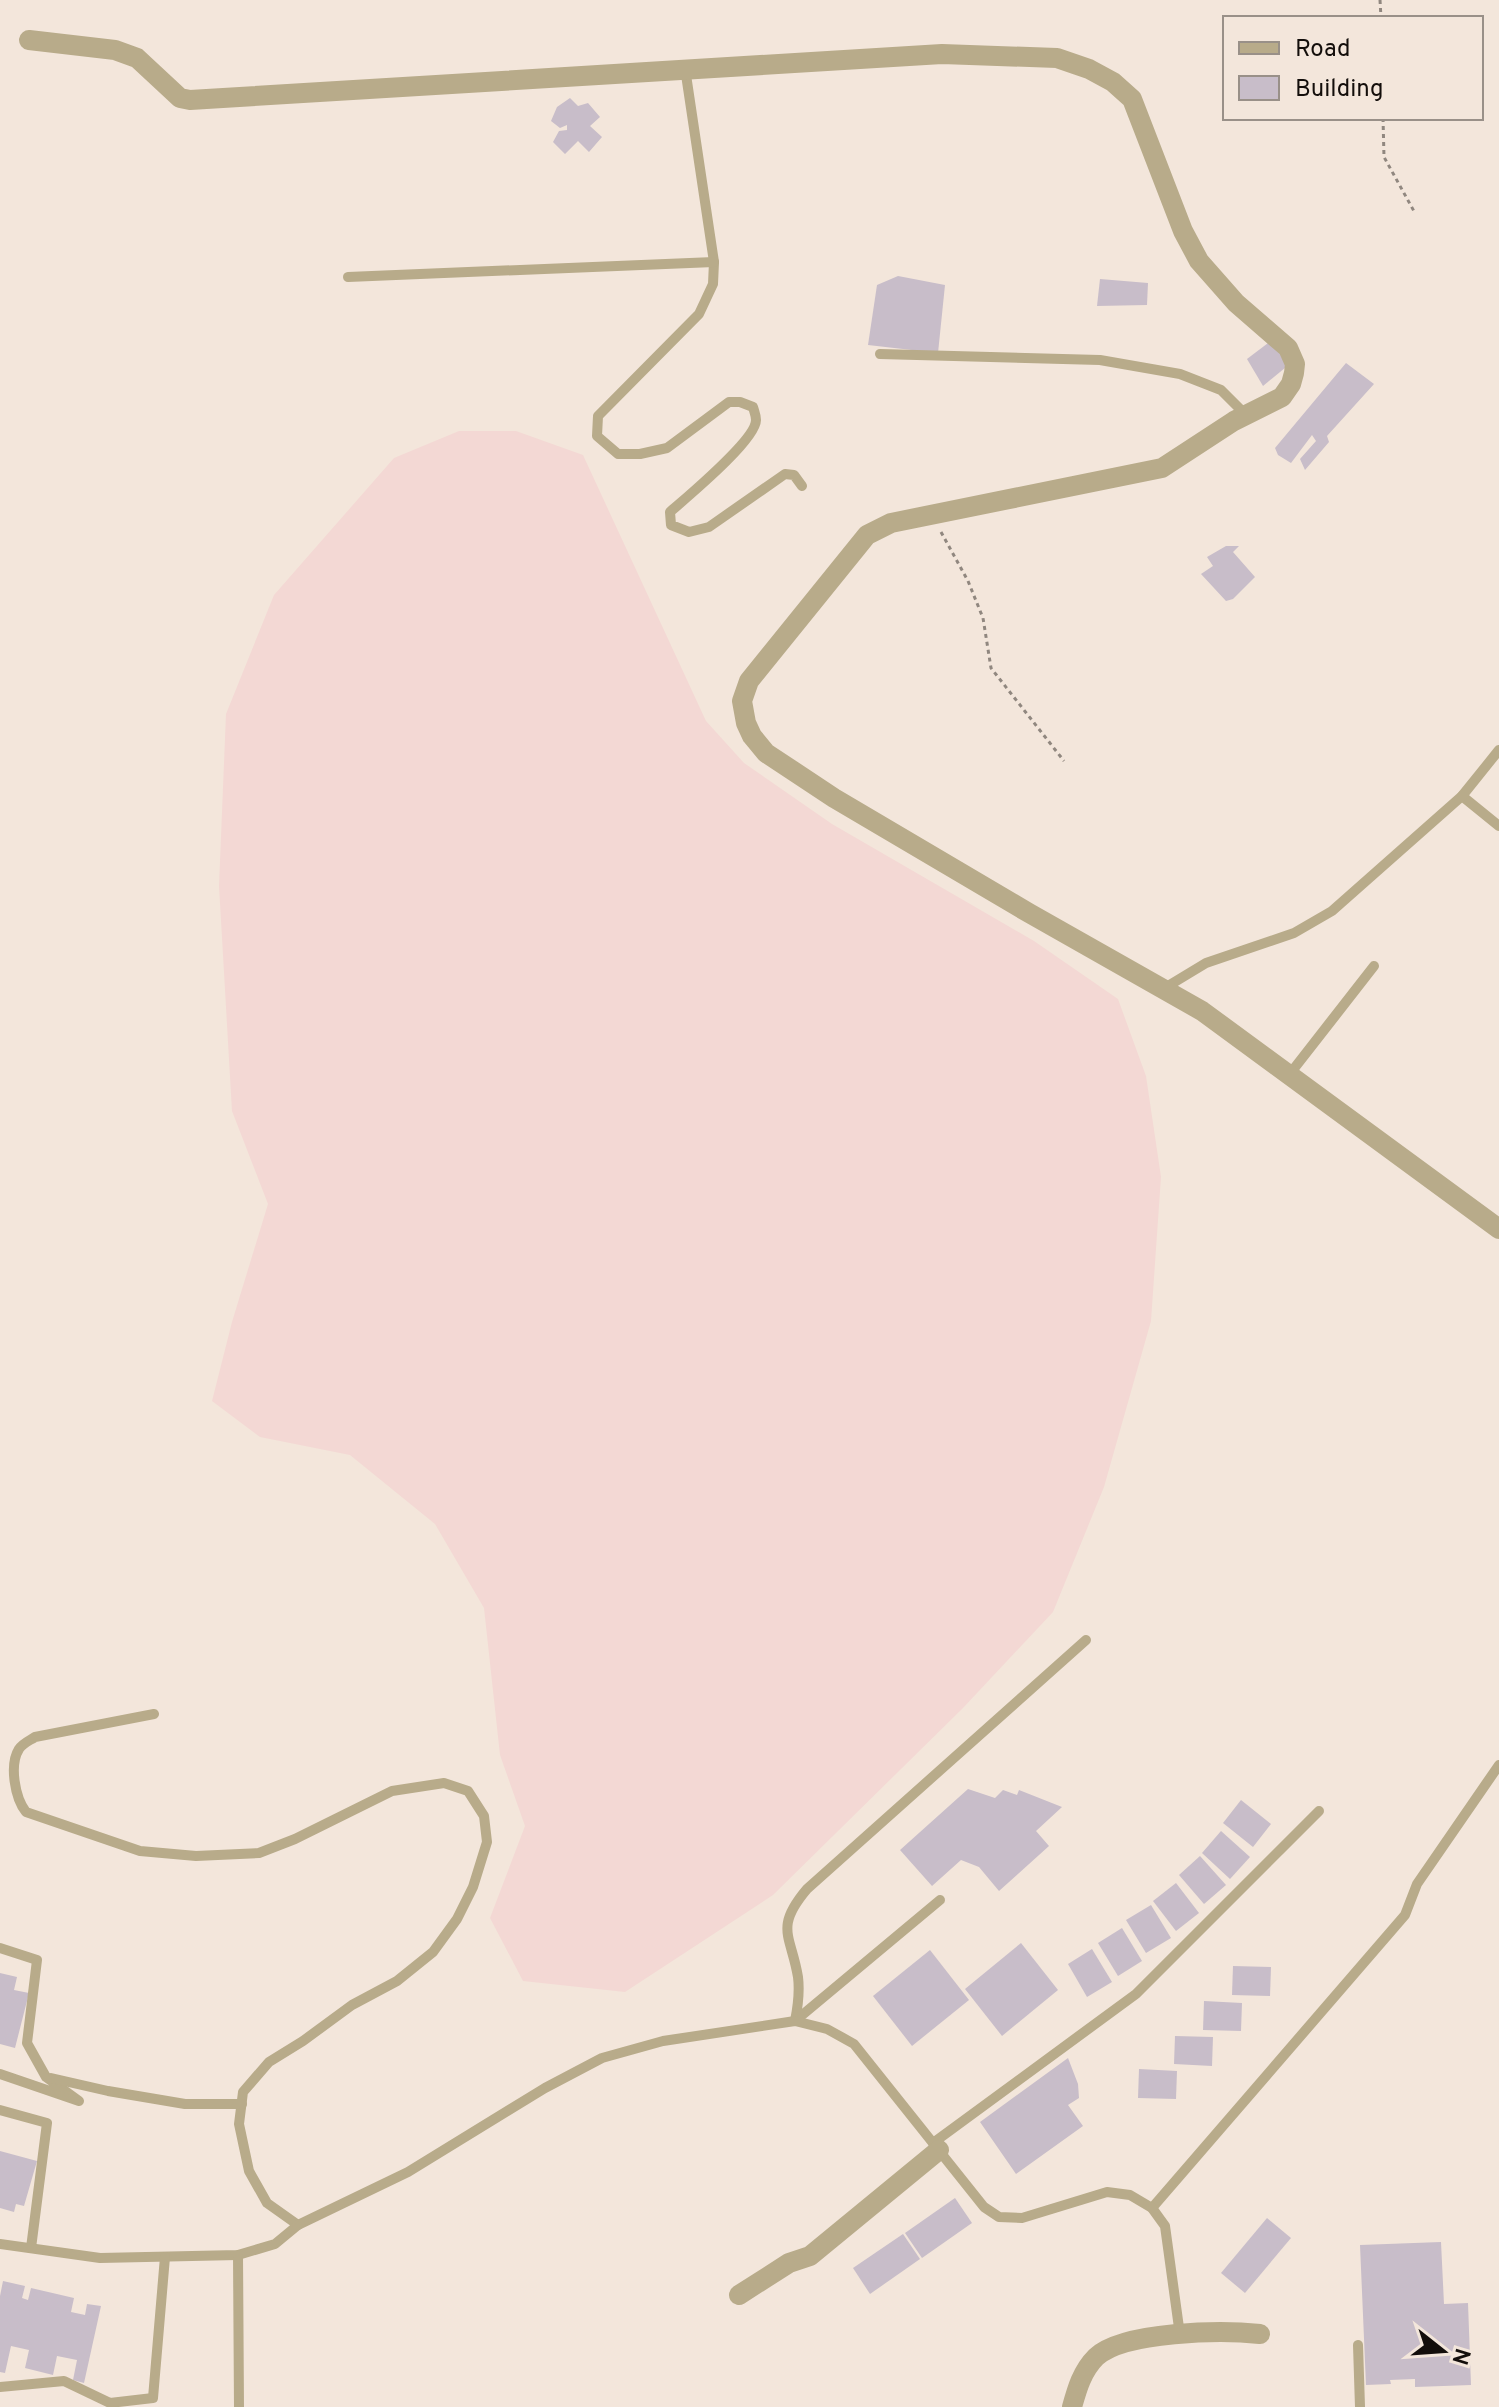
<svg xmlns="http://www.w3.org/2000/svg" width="1499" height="2407" font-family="Overpass,sans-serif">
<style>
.education{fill:#f3d8d4}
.building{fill:#c8bdc9}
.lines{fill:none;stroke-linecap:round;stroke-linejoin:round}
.path{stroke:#90877f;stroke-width:3;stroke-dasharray:4 4;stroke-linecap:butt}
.lane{stroke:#b8ab8a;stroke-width:10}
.street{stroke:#b8ab8a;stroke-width:20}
</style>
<rect width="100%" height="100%" fill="#f3e6db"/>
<!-- education -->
<polygon class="education" points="459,431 516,431 583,455 706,721 744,763 832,824 1034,941 1118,999 1146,1076 1161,1177 1151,1321 1104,1487 1053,1612 963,1708 773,1895 625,1992 523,1981 490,1918 525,1826 500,1755 484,1608 435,1524 350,1455 260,1437 212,1401 232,1322 268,1204 232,1111 219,886 226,714 274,595 394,458"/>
<!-- building -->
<g class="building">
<polygon points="570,98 578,106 588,103 600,117 590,126 602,137 589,152 578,141 565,154 553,142 559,131 567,130 567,125 560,128 551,121 557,107"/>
<polygon points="898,276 945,285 938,353 868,345 877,285"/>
<polygon points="1100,279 1148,283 1147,305 1097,306"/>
<polygon points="1272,340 1291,363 1263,386 1247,359"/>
<polygon points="1346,363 1374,384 1327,436 1329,442 1305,470 1300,459 1316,441 1312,435 1291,463 1278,455 1275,448"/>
<polygon points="1226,546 1239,546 1233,552 1255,577 1233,599 1226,601 1201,574 1213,566 1207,557"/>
<polygon points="968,1789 995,1798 1003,1790 1017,1795 1019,1790 1062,1807 1036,1831 1049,1846 999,1891 979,1867 961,1860 932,1886 900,1850"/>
<polygon points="1241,1800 1271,1824 1253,1847 1223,1823"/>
<polygon points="1221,1831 1250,1857 1230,1879 1202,1853"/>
<polygon points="1200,1856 1226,1885 1204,1904 1179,1875"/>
<polygon points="1176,1883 1199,1913 1176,1931 1153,1901"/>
<polygon points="1151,1905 1171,1938 1146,1953 1126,1920"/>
<polygon points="1122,1928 1142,1961 1118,1976 1098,1943"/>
<polygon points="1021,1943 1058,1990 1002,2036 965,1989"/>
<polygon points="1092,1949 1112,1982 1087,1997 1068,1964"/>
<polygon points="930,1950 969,2000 912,2046 873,1996"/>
<polygon points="1233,1966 1271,1967 1270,1996 1232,1995"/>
<polygon points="0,1973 17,1977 14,1990 29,1993 15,2048 0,2044"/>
<polygon points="1204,2001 1242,2003 1241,2031 1203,2030"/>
<polygon points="1175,2036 1213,2037 1212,2066 1174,2064"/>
<polygon points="1068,2058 1078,2084 1079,2098 1068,2105 1083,2126 1016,2174 980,2122"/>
<polygon points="1139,2069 1177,2071 1176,2099 1138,2098"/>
<polygon points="0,2151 37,2161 24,2206 16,2204 14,2212 0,2208"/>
<polygon points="955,2198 972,2223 922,2258 905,2233"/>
<polygon points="1267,2218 1291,2238 1245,2293 1221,2273"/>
<polygon points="903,2234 920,2259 870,2294 853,2268"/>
<polygon points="1441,2242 1444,2304 1468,2303 1471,2385 1415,2387 1415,2379 1390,2380 1391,2384 1366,2385 1360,2245"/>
<polygon points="3,2281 25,2286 22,2298 28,2300 31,2288 74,2298 71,2312 85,2315 87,2304 101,2306 84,2383 73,2380 77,2360 57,2356 53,2375 25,2368 29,2350 11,2346 5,2373 0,2372 0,2296"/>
</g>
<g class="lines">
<!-- path -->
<g class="path">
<polyline points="1380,0 1381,18"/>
<polyline points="1383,118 1384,157 1415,213"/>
<polyline points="941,532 968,581 983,618 991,668 1064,761"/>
</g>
<!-- lane -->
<g class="lane">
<path d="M 685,68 L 714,262 L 713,284 L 699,314 L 598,416 L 597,436 L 618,454 L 640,454 L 667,448 L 729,402 L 740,402 L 753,407 C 754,411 756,415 756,420 C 756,440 687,497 670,512 L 671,525 L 689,532 L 709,527 L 785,474 L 794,475 L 802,486"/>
<polyline points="348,277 714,262"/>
<polyline points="880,354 1100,360 1180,374 1221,390 1246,415"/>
<polyline points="1462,796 1499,826"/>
<polyline points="1163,989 1206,963 1294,933 1332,911 1462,796 1499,750"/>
<polyline points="1289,1075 1374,966"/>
<path d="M 154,1714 L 35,1737 C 29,1741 23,1743 19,1749 C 9,1765 15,1798 26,1812 L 140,1851 L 196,1856 L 259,1853 L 295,1839 L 392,1791 L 444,1783 L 468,1791 L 484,1816 L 487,1842 L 473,1887 L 457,1919 L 433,1952 L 397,1981 L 352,2005 L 303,2041 L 269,2062 L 243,2092 L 239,2124 L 249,2171 L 267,2203 L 298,2225"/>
<polyline points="0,1948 37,1960 27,2043 46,2077 79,2101 0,2074"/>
<path d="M 795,2021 C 798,2006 800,1993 798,1977 C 791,1935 774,1928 807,1889 L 1086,1640"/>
<polyline points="795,2021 940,1900"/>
<polyline points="51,2078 108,2091 185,2104 242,2104"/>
<polyline points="0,2110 47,2123 31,2248"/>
<polyline points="933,2143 1136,1994 1319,1811"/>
<polyline points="1152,2208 1405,1915 1417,1884 1499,1765"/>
<polyline points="0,2244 100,2258 238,2255 275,2244 298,2225 408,2172 545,2088 602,2058 663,2041 795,2021 827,2029 854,2044 984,2207 999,2217 1022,2218 1107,2192 1130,2195 1152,2208 1165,2226 1180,2335"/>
<polyline points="238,2255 239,2407"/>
<polyline points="1358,2345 1360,2407"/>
<polyline points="0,2387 64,2381 110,2403 153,2398 165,2257"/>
</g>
<!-- street -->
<g class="street">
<polyline points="29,40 115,50 137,58 180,98 190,100 942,54 1057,58 1089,69 1113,82 1132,99 1183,231 1199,261 1236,303 1288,348 1295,364 1294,373 1291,384 1282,397 1234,421 1162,468 891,523 867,535 749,681 742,701 746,723 752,736 766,753 834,798 1029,913 1202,1011 1499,1229"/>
<polyline points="739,2295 789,2263 810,2256 939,2150"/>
<path d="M 1072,2407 C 1077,2389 1082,2371 1096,2357 C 1124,2331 1222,2330 1260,2334"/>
</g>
</g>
<!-- legend -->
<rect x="1223" y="16" width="260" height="104" fill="#f3e6db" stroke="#999088" stroke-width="2"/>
<rect x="1239" y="42" width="40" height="12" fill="#b8ab8a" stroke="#999088" stroke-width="2"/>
<text x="1295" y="56" font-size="24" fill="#130e0b">Road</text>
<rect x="1239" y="76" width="40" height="24" fill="#c8bdc9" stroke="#999088" stroke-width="2"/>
<text x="1295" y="96" font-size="24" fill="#130e0b">Building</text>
<!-- north arrow -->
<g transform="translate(1443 2351) rotate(107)" stroke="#f3e6db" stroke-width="6" paint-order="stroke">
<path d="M0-6L14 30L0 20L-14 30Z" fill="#130e0b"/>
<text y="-12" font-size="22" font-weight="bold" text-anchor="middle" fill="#130e0b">N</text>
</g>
</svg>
